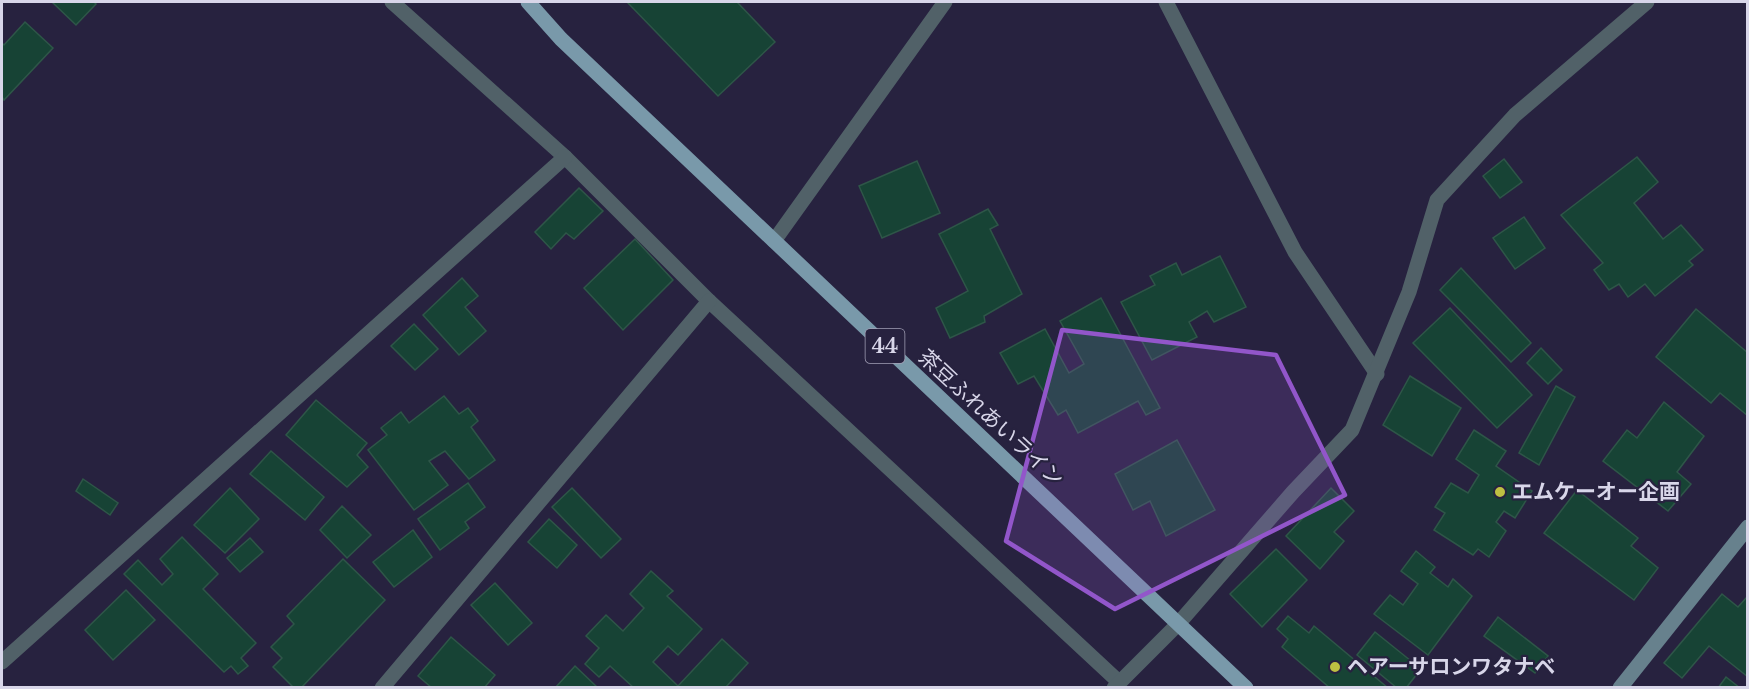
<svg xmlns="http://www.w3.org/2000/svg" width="1749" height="689" font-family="'Libre Baskerville','Noto Sans JP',serif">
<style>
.building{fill:#174335;stroke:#2e5648;stroke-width:1.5}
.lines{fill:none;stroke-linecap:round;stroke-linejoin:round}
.street{stroke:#516168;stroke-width:15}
.secondary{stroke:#67818d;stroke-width:15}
.primary{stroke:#7999aa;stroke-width:15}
.marked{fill:#9256ca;fill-opacity:0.2;stroke:#9256ca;stroke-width:4.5;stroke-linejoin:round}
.poi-dot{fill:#bebf42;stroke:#27223f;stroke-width:2}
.labels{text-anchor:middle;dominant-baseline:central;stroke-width:4.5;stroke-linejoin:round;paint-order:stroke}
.shield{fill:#27223f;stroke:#a3a0b6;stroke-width:1.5}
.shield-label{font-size:20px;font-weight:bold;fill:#d8d6e9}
.street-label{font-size:21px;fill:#d8d6e9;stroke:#27223f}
.poi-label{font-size:21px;font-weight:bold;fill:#d8d6e9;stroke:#27223f;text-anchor:start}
</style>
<rect width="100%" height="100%" fill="#27223f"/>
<!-- building -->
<g class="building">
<polygon points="52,2 94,2 96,4 76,25"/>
<polygon points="627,2 737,2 775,42 718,96"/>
<polygon points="25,22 53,48 4,100 2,97 2,43 4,45"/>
<polygon points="1637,157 1658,182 1634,203 1663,239 1681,225 1703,250 1689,261 1693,265 1655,296 1645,284 1628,297 1619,284 1609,290 1594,270 1603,263 1561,215"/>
<polygon points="1504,159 1522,182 1500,198 1483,176"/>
<polygon points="917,161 940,213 882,238 859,186"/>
<polygon points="579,188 603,211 574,239 566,233 551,249 535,232"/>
<polygon points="988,209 998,225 990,229 1022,294 984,316 985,322 950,338 936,308 968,291 939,234"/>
<polygon points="1524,217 1545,248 1515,269 1493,238"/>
<polygon points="635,239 673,280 623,330 584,288"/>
<polygon points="1220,256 1246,307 1214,322 1207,311 1189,322 1197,337 1152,360 1121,302 1155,285 1150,276 1176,263 1182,275"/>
<polygon points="1461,268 1531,343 1511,362 1440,290"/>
<polygon points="462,278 478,296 465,307 486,331 459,355 423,315"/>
<polygon points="1101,298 1160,408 1146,415 1138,401 1078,433 1066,410 1058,415 1034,376 1018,384 1000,353 1045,329 1069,373 1084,364 1060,321"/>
<polygon points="1450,308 1532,395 1497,428 1413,343"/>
<polygon points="1696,309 1748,353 1748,416 1720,393 1711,403 1656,357"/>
<polygon points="414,324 438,349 415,370 391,346"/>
<polygon points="1541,348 1562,370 1548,384 1527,363"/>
<polygon points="1410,376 1461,408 1432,456 1383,425"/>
<polygon points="1556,386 1575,397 1539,465 1519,453"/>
<polygon points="444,396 459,414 468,408 478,421 471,427 495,460 469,479 445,451 429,461 448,485 414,510 368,450 387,435 381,428 401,412 409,423"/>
<polygon points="316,400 367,443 357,455 368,467 347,487 286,435"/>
<polygon points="1664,402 1704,436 1677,472 1691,484 1668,511 1603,461 1627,430 1637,438"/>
<polygon points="1474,430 1506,451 1496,466 1532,491 1515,518 1504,511 1496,522 1506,531 1489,557 1478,549 1473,555 1434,530 1445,513 1435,507 1451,483 1468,493 1479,475 1456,459"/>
<polygon points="1177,440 1215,510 1166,536 1150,501 1133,510 1115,474"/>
<polygon points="271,451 324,497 305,520 250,474"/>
<polygon points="83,479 118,503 110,515 76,491"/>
<polygon points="468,483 485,507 465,522 469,528 440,550 418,519"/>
<polygon points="230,488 259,519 225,553 194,525"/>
<polygon points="572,488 621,539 601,558 552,507"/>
<polygon points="1331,488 1354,511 1334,532 1344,541 1320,569 1286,536"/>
<polygon points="1577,490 1638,538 1631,546 1658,568 1634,600 1544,533"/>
<polygon points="342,506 371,535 347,558 320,530"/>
<polygon points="549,519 577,545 557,568 528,542"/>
<polygon points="413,530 432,557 394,587 373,562"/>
<polygon points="182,537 218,574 203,589 256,643 241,658 248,666 238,674 231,666 224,672 124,574 138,560 162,585 173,574 160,559"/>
<polygon points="250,538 263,552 240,572 227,558"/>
<polygon points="1276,549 1307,580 1262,627 1230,594"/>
<polygon points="1416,551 1435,567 1430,573 1448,587 1453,579 1472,596 1428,655 1374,614 1390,595 1403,605 1418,584 1401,571"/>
<polygon points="343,559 385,600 301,688 294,688 273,667 282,658 271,647 294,624 287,616"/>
<polygon points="651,571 673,591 667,596 702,629 678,655 668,646 653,662 678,686 722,639 748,663 725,688 634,688 610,666 599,677 585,664 599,648 586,636 606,615 623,631 644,608 630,594"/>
<polygon points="495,583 532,623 508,645 471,605"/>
<polygon points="126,590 155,620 113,660 85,630"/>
<polygon points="1722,594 1738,607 1746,598 1748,600 1748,677 1709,646 1682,678 1664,663"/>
<polygon points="1288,616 1309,633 1314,626 1388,688 1330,688 1282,647 1288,639 1277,629"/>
<polygon points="1498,617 1548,656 1535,673 1484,636"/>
<polygon points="1375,632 1421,669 1406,688 1397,688 1357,655"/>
<polygon points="451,637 495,675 484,688 432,688 418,676"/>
<polygon points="575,666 598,688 555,688"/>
<polygon points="1726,677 1740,688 1718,688"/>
</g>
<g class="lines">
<!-- street -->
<g class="street">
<polyline points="392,2 565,157 709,301 1119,682"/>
<polyline points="1166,2 1295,252 1377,374"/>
<polyline points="774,241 945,2"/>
<polyline points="2,662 565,157"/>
<polyline points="382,688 709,301"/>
<polyline points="1114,688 1178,624 1293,492 1352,430 1409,292 1437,200 1515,115 1647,2"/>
</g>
<!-- secondary -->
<polyline class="secondary" points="1620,688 1748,527"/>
<!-- primary -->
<polyline class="primary" points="528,2 561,39 1246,688"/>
</g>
<!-- marked area -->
<path class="marked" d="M 1062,330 L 1276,355 L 1345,495 L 1115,609 L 1006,541 Z"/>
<!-- markers -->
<g class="poi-dot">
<circle cx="1500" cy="492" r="6"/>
<circle cx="1335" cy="667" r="6"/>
</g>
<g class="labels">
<!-- shield labels -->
<rect class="shield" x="865.5" y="329" width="39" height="34" rx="4.5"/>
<g class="shield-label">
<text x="885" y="346">44</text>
</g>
<!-- street labels -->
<g class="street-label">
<text transform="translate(991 418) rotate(43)">茶豆ふれあいライン</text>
</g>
<!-- poi labels -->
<g class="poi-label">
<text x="1512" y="492">エムケーオー企画</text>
<text x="1347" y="667">ヘアーサロンワタナベ</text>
</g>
</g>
<!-- border -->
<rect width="1749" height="689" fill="none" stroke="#d8d6e9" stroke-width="6"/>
</svg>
